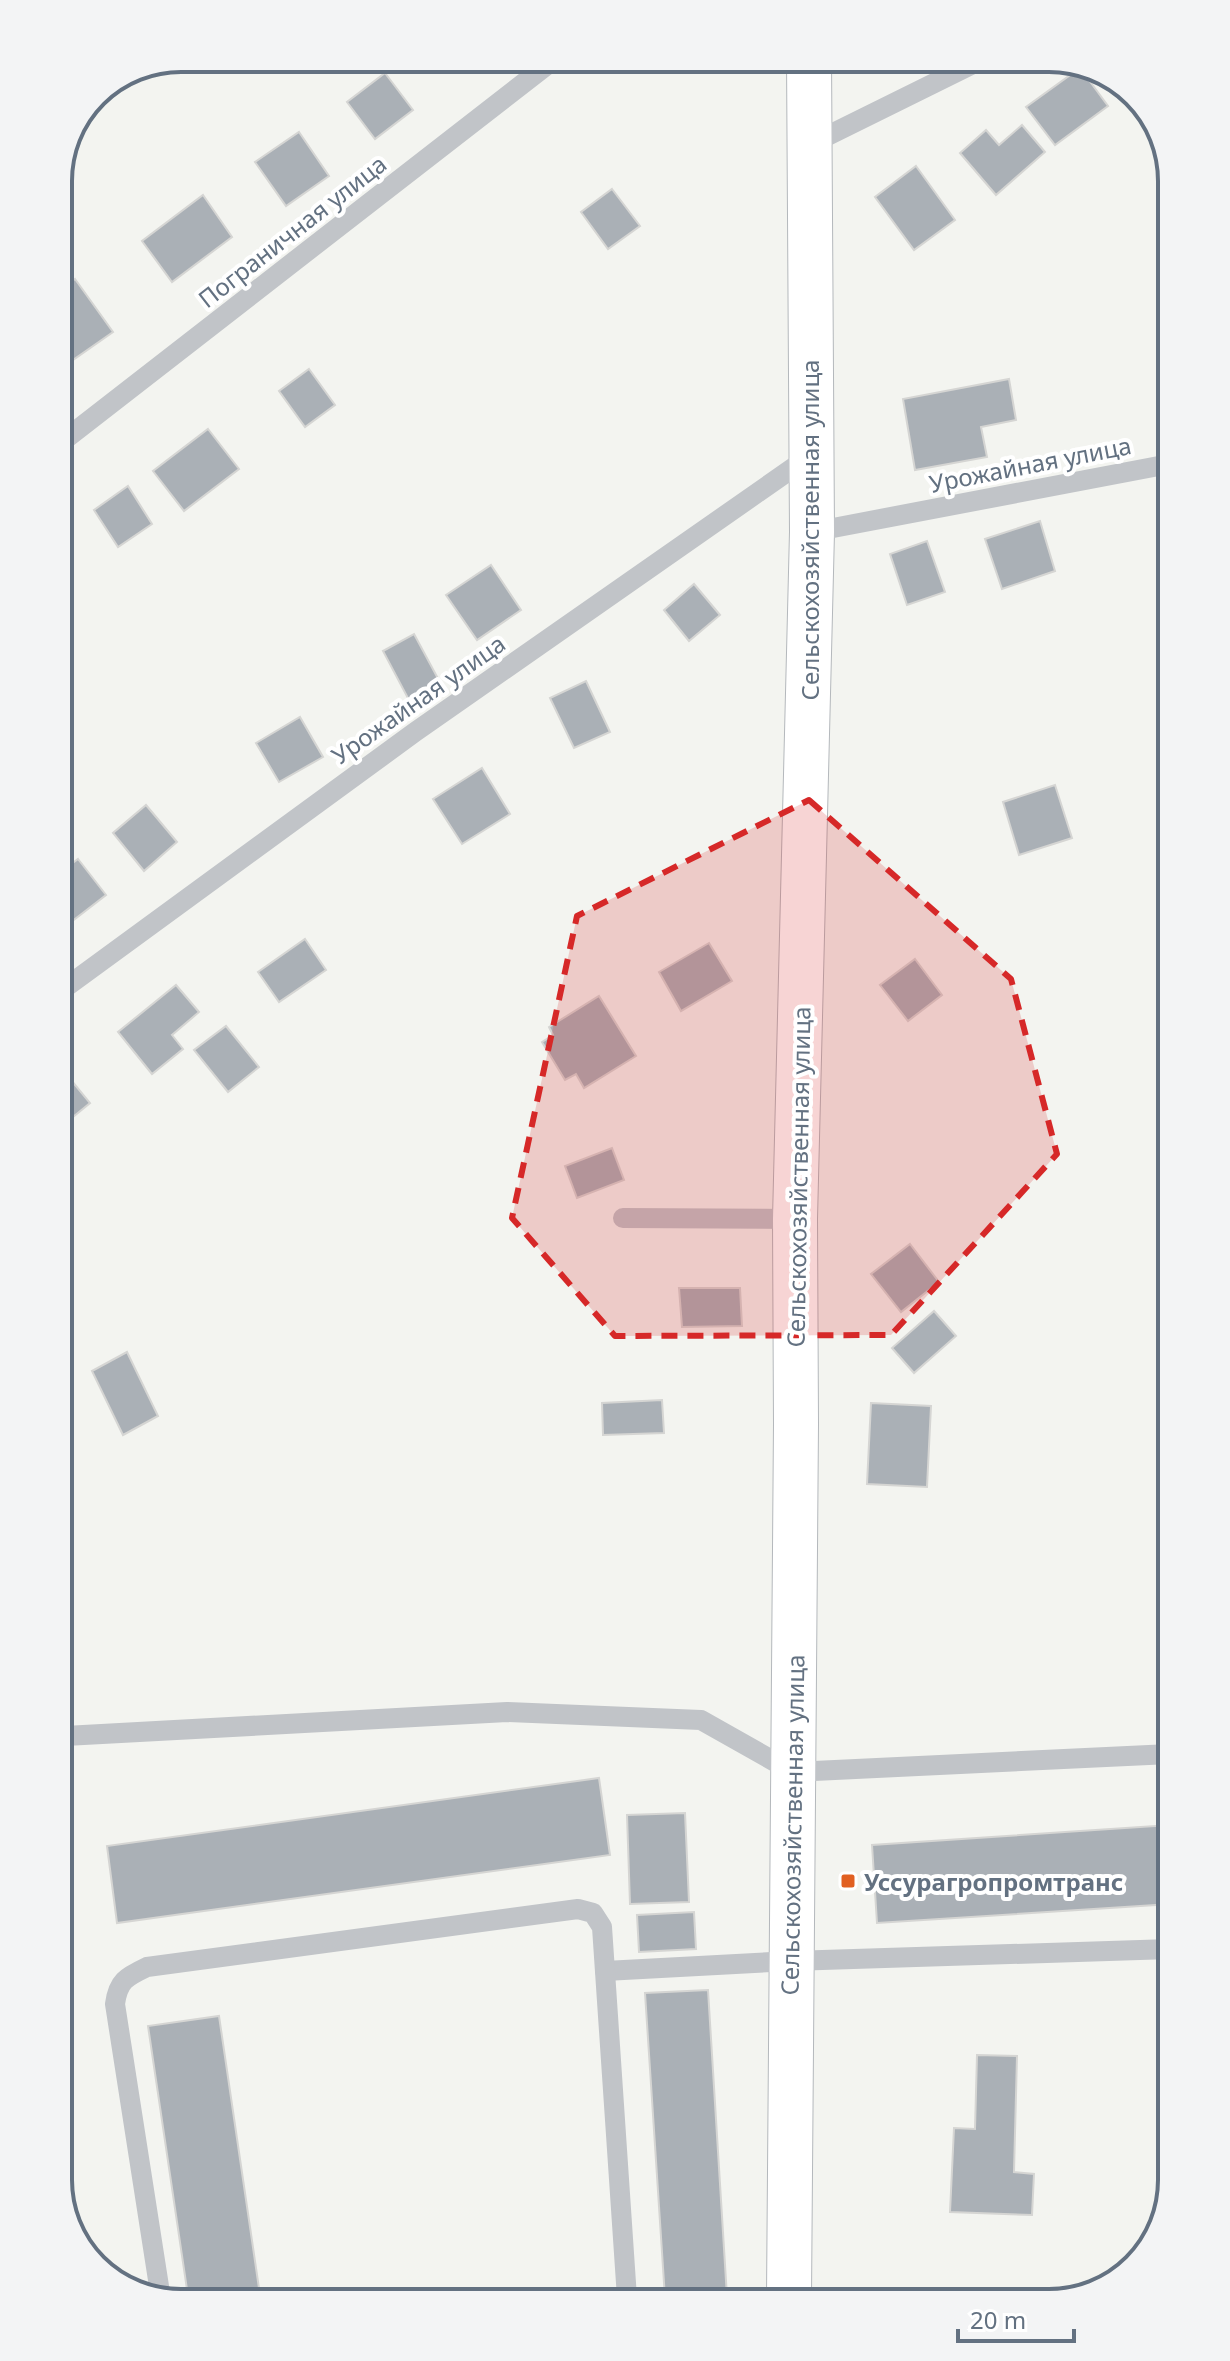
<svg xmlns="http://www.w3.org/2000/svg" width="1230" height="2361" font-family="'Noto Sans',sans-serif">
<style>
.building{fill:#aab0b6;stroke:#d5d5d3;stroke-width:2}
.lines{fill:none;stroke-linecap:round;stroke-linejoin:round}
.secondary-casing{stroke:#b4b8bc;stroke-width:46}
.lane{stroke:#c1c4c8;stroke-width:20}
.secondary{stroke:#fff;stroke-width:44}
.marked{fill:#d62828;fill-opacity:0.2;stroke:#d62828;stroke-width:6;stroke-dasharray:16 10;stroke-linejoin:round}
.poi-dot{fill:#e16022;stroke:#fff;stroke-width:3}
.labels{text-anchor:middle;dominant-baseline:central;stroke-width:8;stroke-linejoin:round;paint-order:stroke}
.street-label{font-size:24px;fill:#637181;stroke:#fff}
.poi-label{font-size:24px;font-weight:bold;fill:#637181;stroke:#fff;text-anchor:start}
.rim{fill:none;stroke:#637181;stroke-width:4}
</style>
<rect width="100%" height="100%" fill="#f3f4f0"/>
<!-- building -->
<g class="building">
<polygon points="1080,68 1108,106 1055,145 1026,107"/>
<polygon points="385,73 413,110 375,139 347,102"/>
<polygon points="1022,125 1045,152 996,195 960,153 986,130 999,145"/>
<polygon points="299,132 329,176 286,206 255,162"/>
<polygon points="916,166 955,220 914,250 875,197"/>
<polygon points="612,189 640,226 608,249 581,212"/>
<polygon points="203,195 232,237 172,282 142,241"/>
<polygon points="75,279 113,332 70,362 59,347 59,291"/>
<polygon points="309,369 335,405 305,427 279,391"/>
<polygon points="1009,379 1016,420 981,427 987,457 915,470 903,399"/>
<polygon points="208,429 239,469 184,511 153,471"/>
<polygon points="128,486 152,524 118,547 94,510"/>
<polygon points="1040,521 1055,571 1002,589 985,539"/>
<polygon points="927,541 945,592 907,605 890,554"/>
<polygon points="491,565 521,610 477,640 446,595"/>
<polygon points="694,584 720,615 689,641 664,610"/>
<polygon points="414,634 442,686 410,702 383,651"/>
<polygon points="586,681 610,732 574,748 550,698"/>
<polygon points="300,717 323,757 279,782 256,743"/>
<polygon points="482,768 510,814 462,844 433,799"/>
<polygon points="1055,785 1072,838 1019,855 1003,802"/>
<polygon points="146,805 177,842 144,871 113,833"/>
<polygon points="78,859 106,895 62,929 61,872"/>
<polygon points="305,939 326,970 279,1002 258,972"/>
<polygon points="709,943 732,981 681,1011 659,972"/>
<polygon points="915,959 942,995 908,1021 880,985"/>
<polygon points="176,985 199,1012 172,1035 183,1049 152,1074 118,1032"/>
<polygon points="599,996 636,1056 584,1088 576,1074 565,1080 542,1042 553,1035 549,1027"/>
<polygon points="226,1026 259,1067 228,1092 194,1050"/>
<polygon points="62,1069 90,1103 62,1126"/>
<polygon points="612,1148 624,1180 577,1198 565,1166"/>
<polygon points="910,1244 939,1282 901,1312 871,1274"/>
<polygon points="679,1288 740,1288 742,1326 682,1327"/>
<polygon points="934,1311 956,1336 914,1373 892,1348"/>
<polygon points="127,1352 158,1416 123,1435 92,1371"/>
<polygon points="662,1400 664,1433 603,1435 602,1403"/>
<polygon points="871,1403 931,1406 927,1487 867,1484"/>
<polygon points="599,1778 610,1855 117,1923 107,1846"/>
<polygon points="685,1813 689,1902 630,1904 627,1815"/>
<polygon points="1170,1825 1171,1904 877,1923 872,1845"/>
<polygon points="694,1912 696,1949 639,1952 637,1915"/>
<polygon points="708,1990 727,2297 665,2298 645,1993"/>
<polygon points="219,2016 261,2302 189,2303 148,2026"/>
<polygon points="977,2055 1017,2056 1014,2172 1034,2174 1032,2215 950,2212 954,2128 975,2129"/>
</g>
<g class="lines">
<!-- secondary casing -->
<g class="secondary-casing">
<polyline id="secondary" points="789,2297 796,1424 795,1219 812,532 809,58"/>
</g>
<!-- lane -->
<g class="lane">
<polyline points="811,144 985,58"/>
<polyline points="59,444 556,58"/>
<polyline points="812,532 1164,465"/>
<polyline points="62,990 415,732 810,456"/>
<polyline points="623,1218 795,1219"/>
<polyline points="65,1736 507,1712 701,1720 793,1772 1170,1754"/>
<polyline points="605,1971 791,1961 1171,1949"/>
<path d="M 161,2299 L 115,2004 C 118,1981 126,1977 147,1967 L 578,1909 L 593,1913 L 602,1927 L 627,2298"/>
</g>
<!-- secondary -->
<use href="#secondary" class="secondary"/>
</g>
<!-- marked area -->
<path class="marked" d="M 809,800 L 1011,979 L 1057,1154 L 891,1335 L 615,1336 L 512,1218 L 577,916 Z"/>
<!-- markers -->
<rect class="poi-dot" x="840" y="1873" width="16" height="16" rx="4"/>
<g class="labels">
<!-- street labels -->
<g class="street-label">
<text transform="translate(292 231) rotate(-38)">Пограничная улица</text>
<text transform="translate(1030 464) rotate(-11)">Урожайная улица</text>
<text transform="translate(809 530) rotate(-90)">Сельскохозяйственная улица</text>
<text transform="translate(418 699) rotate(-35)">Урожайная улица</text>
<text transform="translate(798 1177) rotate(-89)">Сельскохозяйственная улица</text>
<text transform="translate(792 1825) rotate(-89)">Сельскохозяйственная улица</text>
</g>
<!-- poi labels -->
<g class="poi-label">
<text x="864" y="1881">Уссурагропромтранс</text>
</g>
</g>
<!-- crop -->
<path d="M0 0H1230V2361H0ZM181 72H1049A109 109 0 0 1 1158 181V2180A109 109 0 0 1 1049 2289H181A109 109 0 0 1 72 2180V181A109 109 0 0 1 181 72Z" fill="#f3f4f5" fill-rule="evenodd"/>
<path class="rim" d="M181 72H1049A109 109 0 0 1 1158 181V2180A109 109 0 0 1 1049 2289H181A109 109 0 0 1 72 2180V181A109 109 0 0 1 181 72Z"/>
<!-- scale -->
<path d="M958 2329v12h116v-12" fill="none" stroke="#637181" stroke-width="4"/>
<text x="970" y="2329" font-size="24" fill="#637181" stroke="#ffffff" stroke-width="6" paint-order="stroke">20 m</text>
</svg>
